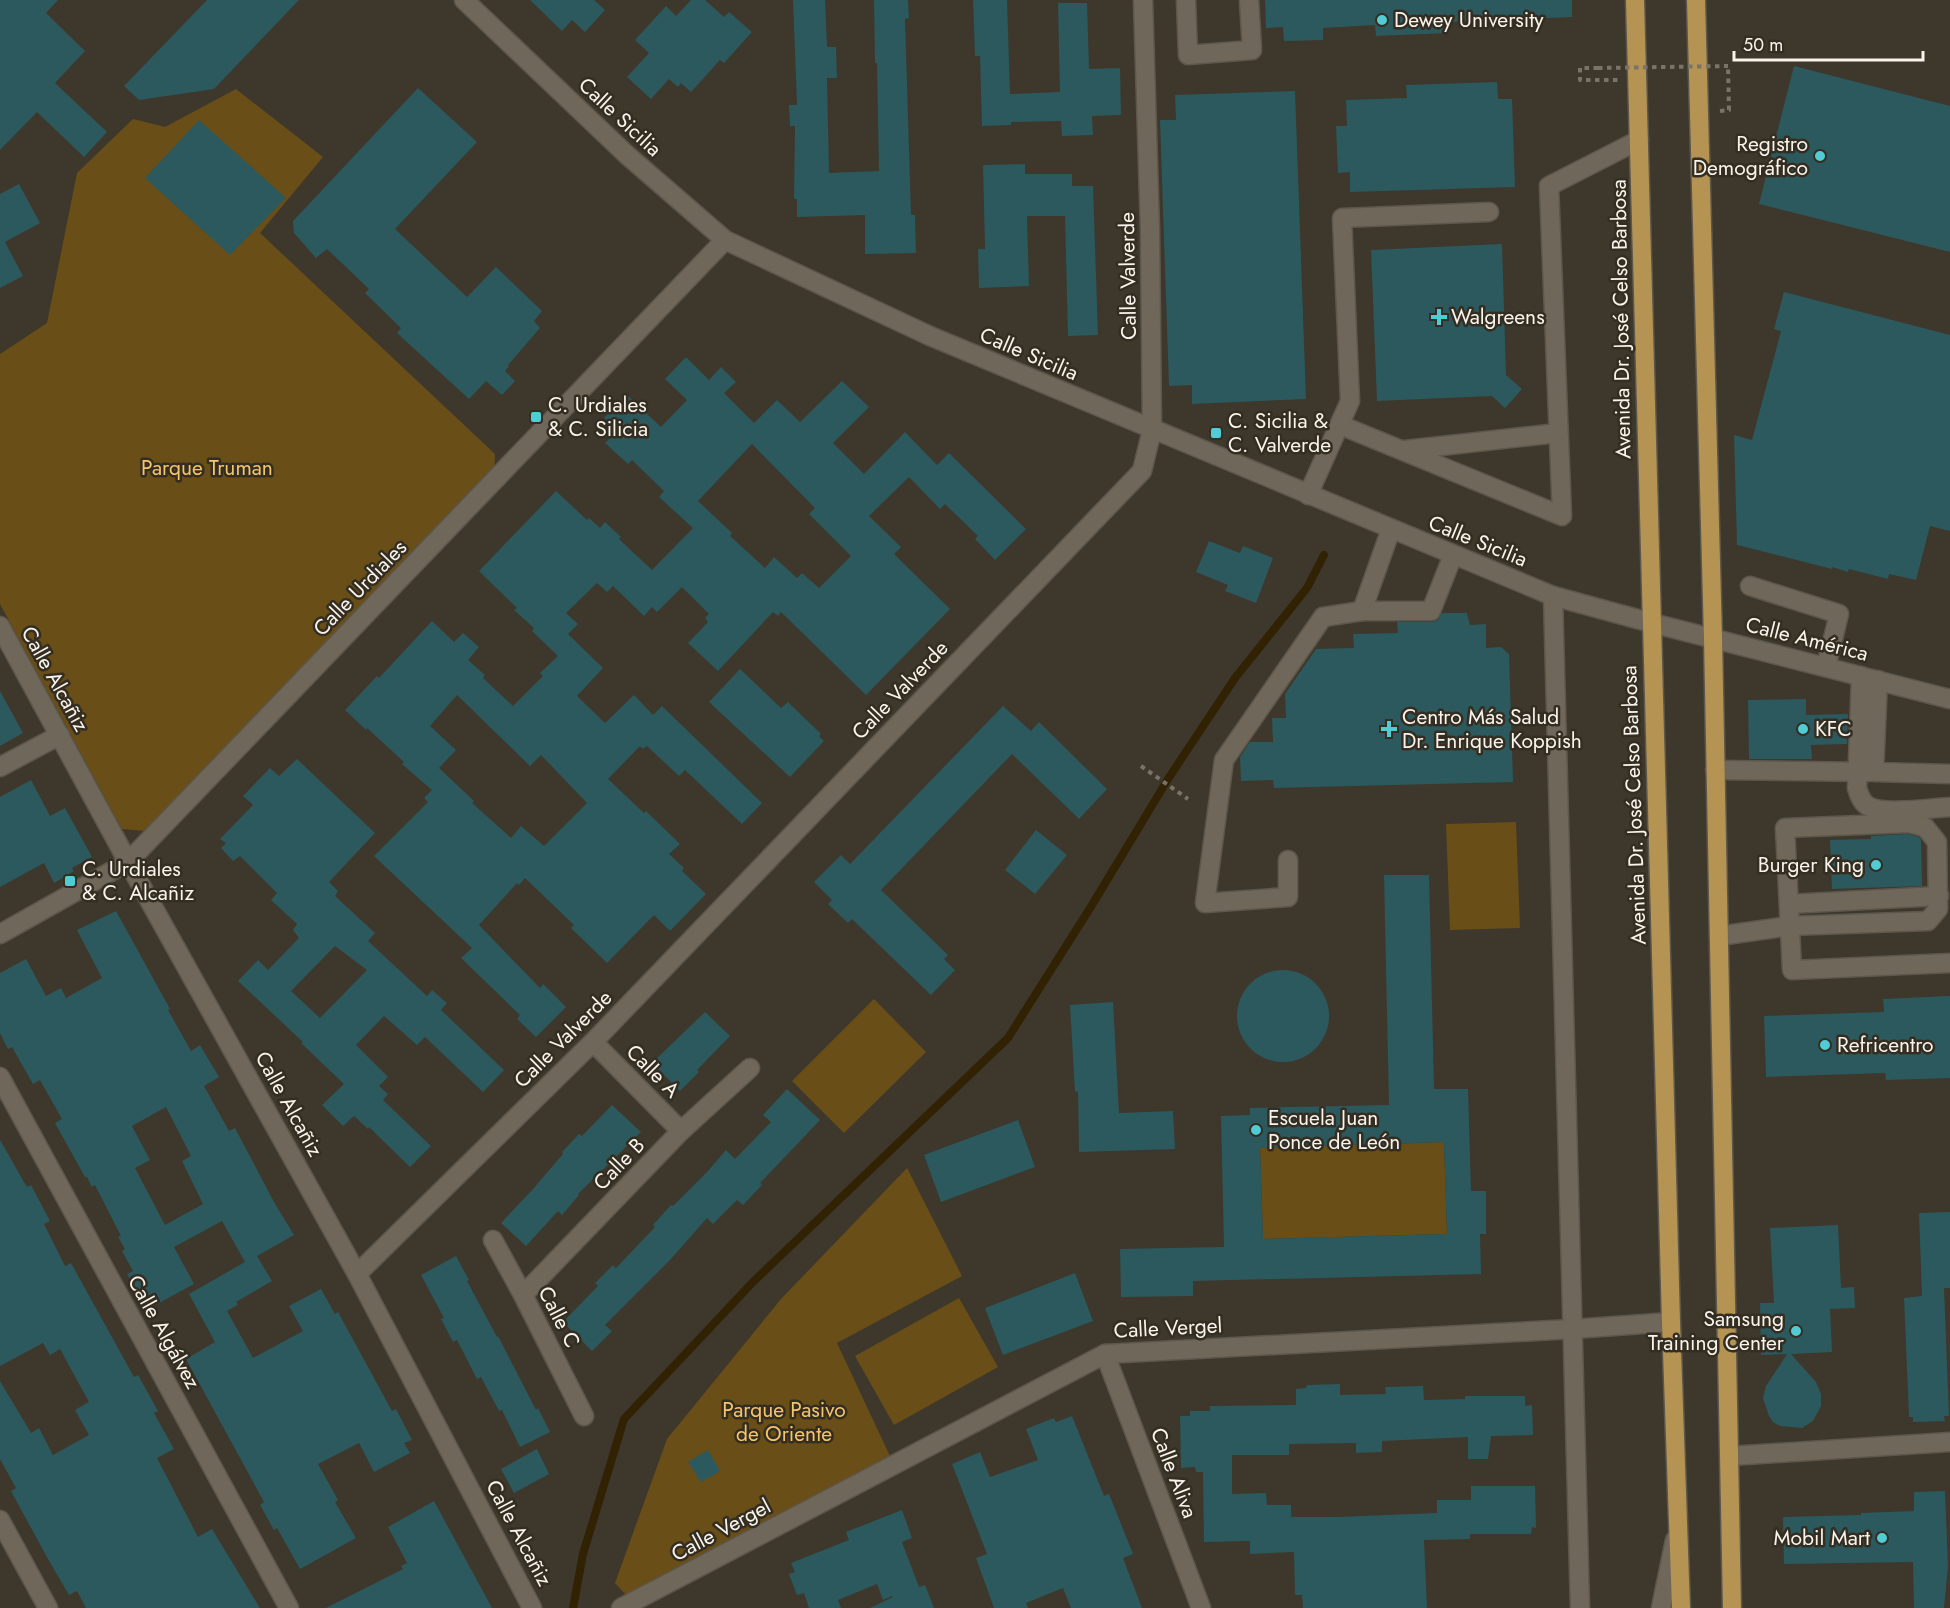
<svg xmlns="http://www.w3.org/2000/svg" width="1950" height="1608" font-family="Jost,sans-serif">
<style>
.green{fill:#694e17}
.lines{fill:none;stroke-linecap:round;stroke-linejoin:round}
.stream{stroke:#312204;stroke-width:8}
.building{fill:#2c595d;fill-rule:evenodd}
.minor-casing{stroke:#5c564b;stroke-width:21}
.major-casing{stroke:#5c564b;stroke-width:21}
.path{stroke:#797368;stroke-width:4;stroke-dasharray:4.5 4.5;stroke-linecap:butt}
.minor{stroke:#6f675a;stroke-width:18}
.major{stroke:#b49353;stroke-width:18}
.path-bridge{stroke:#797368;stroke-width:4;stroke-dasharray:4.5 4.5;stroke-linecap:butt}
.poi-dot{fill:#51ccd5;stroke:#342d21;stroke-width:2}
.labels{text-anchor:middle;dominant-baseline:central;stroke-width:5;stroke-linejoin:round;paint-order:stroke}
.poi-label{font-size:21px;fill:#f8f4ec;stroke:#342d21;text-anchor:start}
.street-label{font-size:21px;fill:#f8f4ec;stroke:#342d21}
.park-label{font-size:21px;fill:#f6c569;stroke:#342d21}
</style>
<rect width="100%" height="100%" fill="#3e372b"/>
<!-- green -->
<g class="green">
<polygon points="236,89 323,157 260,233 495,454 494,474 214,758 145,831 122,829 0,604 0,354 47,323 77,173 133,119 165,127"/>
<polygon points="1516,822 1520,928 1450,930 1446,824"/>
<polygon points="874,999 926,1052 844,1133 792,1081"/>
<polygon points="1444,1142 1447,1234 1263,1239 1260,1148"/>
<polygon points="907,1168 962,1276 837,1343 890,1456 628,1597 615,1583 667,1439 781,1299"/>
<polygon points="959,1298 998,1367 894,1425 855,1356"/>
</g>
<g class="lines">
<!-- stream -->
<polyline class="stream" points="573,1608 583,1554 624,1419 753,1282 1008,1038 1092,905 1168,779 1235,678 1307,588 1324,555"/>
</g>
<!-- building -->
<g class="building">
<polygon points="0,0 58,0 46,13 85,51 55,83 107,132 84,157 37,112 0,150"/>
<polygon points="207,0 299,0 214,89 139,100 124,86"/>
<polygon points="530,0 594,0 605,10 585,32 572,20 562,31"/>
<polygon points="691,0 705,0 724,17 729,12 752,32 724,63 720,60 691,92 681,83 678,87 669,79 651,99 627,77 649,53 635,40 666,6 676,16"/>
<polygon points="793,0 825,0 827,47 836,47 837,78 827,78 829,173 879,171 877,63 875,63 874,0 908,0 909,18 905,19 911,215 915,215 916,253 865,254 865,215 797,217 797,199 794,199 795,126 790,126 789,105 797,105"/>
<polygon points="973,0 1007,0 1010,94 1060,92 1058,3 1087,3 1089,69 1120,68 1121,115 1092,116 1093,135 1062,136 1061,121 1011,122 1011,125 982,126 980,56 975,56"/>
<polygon points="1265,0 1572,0 1572,17 1447,22 1448,33 1376,36 1375,25 1323,28 1323,40 1284,41 1283,27 1266,28"/>
<polygon points="1794,66 1950,106 1950,252 1759,204"/>
<polygon points="1497,82 1498,99 1512,99 1515,187 1350,192 1350,172 1338,173 1336,126 1347,126 1346,100 1407,98 1406,85"/>
<polygon points="418,88 477,142 395,229 467,297 496,267 542,311 534,321 540,328 508,365 509,366 505,371 515,381 502,395 486,381 469,399 397,333 401,328 365,293 369,289 327,249 316,258 294,233 293,221"/>
<polygon points="1295,91 1306,399 1192,404 1192,385 1169,386 1160,120 1176,120 1175,95"/>
<polygon points="199,120 286,198 230,255 145,178"/>
<polygon points="1025,164 1025,174 1072,174 1072,186 1093,186 1098,335 1068,336 1065,216 1027,216 1029,286 979,288 978,249 985,249 983,165"/>
<polygon points="19,184 40,223 5,242 23,276 0,288 0,194"/>
<polygon points="1502,244 1506,375 1522,389 1505,408 1492,396 1377,401 1371,250"/>
<polygon points="1784,292 1950,335 1950,531 1930,526 1916,580 1889,574 1888,579 1849,569 1848,572 1832,567 1832,569 1737,545 1734,435 1752,440 1781,331 1774,329"/>
<path d="M 686,357 L 709,380 L 721,367 L 736,382 L 724,393 L 754,423 L 777,400 L 800,422 L 842,381 L 869,407 L 833,443 L 864,474 L 905,432 L 937,465 L 949,453 L 1026,529 L 995,560 L 975,539 L 978,536 L 945,504 L 940,509 L 909,477 L 869,516 L 901,547 L 894,554 L 950,609 L 866,695 L 781,612 L 778,616 L 773,612 L 718,671 L 688,643 L 708,622 L 705,618 L 709,614 L 682,587 L 657,612 L 652,607 L 644,616 L 613,586 L 607,592 L 597,583 L 566,613 L 578,624 L 568,634 L 603,668 L 577,696 L 605,723 L 634,695 L 653,715 L 662,706 L 762,803 L 742,824 L 685,770 L 679,776 L 647,746 L 643,749 L 640,746 L 608,779 L 644,813 L 646,811 L 680,844 L 669,854 L 684,868 L 682,871 L 706,894 L 670,931 L 654,915 L 607,963 L 571,928 L 574,925 L 525,878 L 519,885 L 517,883 L 479,925 L 540,988 L 543,984 L 566,1007 L 536,1037 L 517,1019 L 520,1015 L 461,958 L 472,948 L 374,856 L 428,802 L 424,798 L 432,790 L 402,764 L 404,762 L 367,728 L 366,730 L 345,710 L 377,676 L 379,678 L 432,621 L 454,642 L 463,633 L 479,647 L 468,660 L 485,675 L 483,678 L 513,706 L 543,676 L 540,673 L 558,656 L 532,631 L 534,628 L 514,610 L 517,608 L 479,571 L 556,491 L 587,520 L 589,518 L 600,528 L 605,522 L 621,537 L 619,539 L 652,570 L 693,528 L 659,497 L 664,491 L 632,460 L 628,464 L 605,443 L 618,430 L 604,418 L 626,394 L 661,427 L 687,400 L 665,379 ZM 752,444 L 815,508 L 809,514 L 851,556 L 819,588 L 802,573 L 797,578 L 774,557 L 765,568 L 730,536 L 732,533 L 698,501 ZM 457,695 L 530,766 L 541,755 L 587,803 L 544,846 L 521,826 L 511,838 L 472,803 L 474,801 L 439,768 L 456,750 L 430,726 Z"/>
<polygon points="1209,541 1240,553 1243,546 1273,558 1256,603 1225,591 1228,585 1196,572"/>
<polygon points="1442,613 1467,613 1470,625 1486,624 1486,648 1501,647 1509,654 1513,782 1274,788 1273,780 1241,781 1240,757 1250,742 1273,742 1272,718 1286,718 1285,694 1316,649 1354,648 1353,634 1398,633 1397,622 1432,622 1438,620"/>
<polygon points="740,669 781,708 788,702 821,734 819,736 824,741 790,777 709,702"/>
<polygon points="0,691 23,733 0,746"/>
<polygon points="1806,699 1806,715 1848,714 1847,744 1811,745 1812,759 1749,759 1748,700"/>
<polygon points="1003,706 1031,731 1039,722 1107,789 1079,819 1012,754 881,890 948,955 944,959 955,970 931,995 852,919 848,923 828,904 832,900 814,882 841,855 850,864"/>
<path d="M 297,759 L 375,833 L 329,882 L 338,891 L 335,896 L 375,933 L 368,941 L 427,996 L 432,990 L 447,1003 L 441,1010 L 504,1070 L 483,1092 L 425,1037 L 417,1045 L 384,1016 L 356,1045 L 388,1077 L 379,1086 L 388,1094 L 383,1100 L 431,1146 L 410,1167 L 369,1127 L 368,1129 L 354,1116 L 343,1126 L 322,1105 L 344,1084 L 301,1043 L 303,1042 L 238,981 L 258,960 L 268,970 L 299,938 L 293,930 L 297,924 L 271,900 L 277,893 L 240,856 L 233,861 L 221,848 L 226,843 L 220,839 L 253,805 L 243,796 L 270,768 L 279,776 ZM 335,946 L 367,970 L 320,1018 L 291,991 Z"/>
<polygon points="31,780 50,816 65,808 92,857 72,868 74,871 54,883 44,863 0,887 0,797"/>
<polygon points="1036,830 1067,855 1035,894 1005,870"/>
<polygon points="1908,834 1919,837 1921,840 1922,886 1832,889 1830,840 1871,839 1871,836"/>
<path d="M 1384,875 L 1429,875 L 1434,1089 L 1468,1089 L 1471,1191 L 1486,1191 L 1486,1234 L 1480,1234 L 1481,1274 L 1193,1281 L 1193,1296 L 1121,1297 L 1120,1249 L 1224,1247 L 1221,1116 L 1250,1115 L 1250,1108 L 1389,1105 ZM 1444,1142 L 1447,1234 L 1263,1239 L 1260,1148 Z"/>
<path d="M 116,911 L 170,1009 L 168,1010 L 191,1051 L 200,1045 L 219,1077 L 204,1086 L 229,1131 L 235,1128 L 274,1202 L 294,1235 L 257,1256 L 272,1281 L 236,1302 L 238,1305 L 227,1311 L 253,1358 L 303,1331 L 289,1306 L 321,1289 L 335,1314 L 338,1312 L 392,1411 L 396,1409 L 412,1440 L 404,1443 L 410,1453 L 374,1472 L 359,1443 L 318,1464 L 338,1500 L 335,1502 L 356,1538 L 300,1569 L 277,1528 L 274,1530 L 260,1505 L 264,1502 L 186,1359 L 215,1342 L 189,1294 L 245,1262 L 222,1221 L 174,1247 L 194,1284 L 146,1310 L 127,1274 L 133,1271 L 122,1251 L 125,1249 L 118,1237 L 121,1236 L 95,1185 L 92,1187 L 87,1177 L 85,1177 L 55,1123 L 62,1119 L 40,1080 L 33,1084 L 12,1047 L 8,1049 L 0,1033 L 0,973 L 26,959 L 46,996 L 61,988 L 66,998 L 102,978 L 77,930 ZM 166,1107 L 191,1156 L 182,1161 L 203,1204 L 165,1225 L 135,1168 L 150,1160 L 132,1126 Z"/>
<circle cx="1283" cy="1016" r="46"/>
<polygon points="1950,996 1950,1078 1886,1080 1885,1073 1766,1077 1764,1016 1884,1012 1883,999"/>
<polygon points="1113,1002 1119,1113 1173,1111 1175,1149 1079,1152 1078,1091 1075,1092 1070,1005"/>
<polygon points="705,1012 730,1036 697,1070 699,1072 680,1091 652,1063"/>
<polygon points="787,1089 820,1120 760,1183 762,1185 743,1205 737,1200 713,1224 707,1218 670,1260 605,1325 612,1331 592,1351 563,1322 598,1286 595,1283 613,1265 616,1268 655,1227 653,1225 671,1205 673,1206 708,1171 726,1150 735,1159 771,1122 763,1115"/>
<polygon points="612,1105 641,1132 578,1194 579,1195 562,1215 558,1211 526,1246 501,1223 533,1189 563,1154 562,1152 579,1134 582,1136"/>
<polygon points="1018,1120 1035,1167 941,1202 924,1155"/>
<polygon points="0,1140 27,1187 31,1185 50,1221 44,1224 65,1266 71,1263 134,1377 138,1375 158,1411 154,1413 174,1449 157,1458 198,1537 212,1529 260,1608 86,1608 77,1591 69,1595 48,1559 11,1491 16,1488 0,1459 0,1381 31,1433 39,1428 53,1455 89,1435 75,1410 89,1402 60,1349 50,1355 43,1343 0,1366"/>
<polygon points="1950,1212 1950,1288 1944,1288 1949,1416 1944,1416 1945,1421 1913,1422 1913,1417 1909,1417 1904,1298 1922,1296 1919,1213"/>
<polygon points="1838,1225 1841,1288 1854,1287 1855,1308 1830,1309 1832,1352 1791,1354 1816,1382 1821,1394 1821,1406 1813,1421 1802,1428 1780,1426 1773,1422 1769,1416 1763,1398 1766,1386 1787,1354 1761,1355 1760,1303 1774,1303 1770,1228"/>
<polygon points="456,1256 469,1280 467,1281 497,1337 498,1336 536,1410 538,1408 550,1432 520,1447 502,1410 499,1411 481,1377 477,1379 457,1340 453,1342 441,1319 444,1318 421,1275"/>
<polygon points="1075,1273 1093,1321 1003,1355 985,1308"/>
<polygon points="1340,1384 1340,1395 1386,1394 1385,1387 1423,1386 1424,1400 1465,1399 1465,1396 1525,1396 1525,1406 1532,1405 1533,1435 1491,1436 1488,1459 1468,1459 1468,1437 1382,1441 1382,1452 1356,1453 1356,1443 1289,1444 1289,1455 1232,1455 1232,1494 1266,1493 1267,1505 1291,1505 1291,1517 1338,1517 1437,1513 1437,1500 1471,1500 1471,1486 1535,1486 1536,1528 1532,1527 1531,1534 1470,1534 1470,1539 1424,1540 1427,1608 1303,1608 1302,1595 1295,1595 1294,1552 1250,1554 1250,1541 1204,1542 1203,1472 1196,1472 1195,1467 1181,1468 1180,1416 1190,1416 1190,1411 1210,1411 1210,1406 1296,1405 1296,1389 1306,1388 1307,1385"/>
<polygon points="1072,1416 1104,1496 1109,1494 1133,1554 1123,1558 1142,1608 1071,1608 1063,1588 1026,1603 1028,1608 994,1608 976,1558 987,1554 952,1464 980,1452 990,1477 1038,1460 1026,1429 1054,1418 1056,1422"/>
<polygon points="537,1449 549,1474 514,1493 501,1469"/>
<polygon points="708,1450 720,1471 701,1482 688,1462"/>
<polygon points="1945,1491 1948,1566 1944,1608 1914,1608 1913,1562 1784,1564 1783,1517 1861,1515 1861,1513 1914,1511 1914,1492"/>
<polygon points="434,1501 492,1608 326,1608 403,1569 401,1566 407,1563 388,1527"/>
<polygon points="902,1510 912,1538 902,1542 919,1587 925,1585 934,1608 870,1608 893,1597 892,1596 883,1600 877,1584 838,1600 841,1608 809,1608 804,1593 797,1595 789,1574 795,1572 791,1563 849,1540 846,1532"/>
</g>
<g class="lines">
<!-- minor casing -->
<g class="minor-casing">
<g id="minor">
<polyline points="464,0 627,155 725,240 930,336 1553,596 1652,623 1950,699"/>
<polyline points="1186,0 1188,55 1252,50 1249,0"/>
<polyline points="1340,425 1562,516 1549,186 1639,140"/>
<polyline points="1405,450 1558,433"/>
<polyline points="1308,495 1350,401 1342,218 1489,212"/>
<polyline points="1391,529 1362,611 1431,611 1453,555"/>
<polyline points="1750,586 1839,614 1826,667"/>
<polyline points="1553,596 1580,1608"/>
<polyline points="0,626 128,862 357,1274 532,1608"/>
<path d="M 1861,676 L 1857,788 C 1859,795 1862,804 1870,807 C 1885,815 1931,808 1950,807"/>
<polyline points="1878,680 1874,772 1950,774"/>
<polyline points="0,767 60,735"/>
<polyline points="1715,770 1869,772"/>
<polyline points="1288,860 1288,897 1205,903 1224,760 1323,617 1362,611"/>
<polyline points="1789,904 1939,896"/>
<polyline points="0,934 128,862 725,240"/>
<polyline points="1719,936 1789,926 1928,921 1938,909 1937,842 1925,827 1909,823 1785,828 1792,970 1950,963"/>
<polyline points="593,1042 681,1131"/>
<polyline points="0,1077 289,1608"/>
<polyline points="493,1240 523,1295 584,1416"/>
<polyline points="357,1274 593,1042 1142,471 1152,430 1150,230 1143,0"/>
<polyline points="523,1295 681,1131 750,1068"/>
<polyline points="1105,1354 1201,1608"/>
<polyline points="1730,1456 1950,1442"/>
<polyline points="0,1520 48,1608"/>
<polyline points="621,1608 1105,1354 1573,1329 1671,1322"/>
<polyline points="1661,1608 1675,1540"/>
</g>
</g>
<!-- major casing -->
<g class="major-casing">
<g id="major">
<polyline points="1635,0 1671,1322 1681,1608"/>
<polyline points="1696,0 1713,638 1732,1608"/>
</g>
</g>
<!-- path -->
<g class="path">
<polyline points="1598,68 1580,68 1580,80 1618,80"/>
<polyline points="1720,111 1729,110 1728,66"/>
<polyline points="1141,766 1188,799"/>
</g>
<!-- minor -->
<use href="#minor" class="minor"/>
<!-- major -->
<use href="#major" class="major"/>
<!-- path-bridge -->
<polyline class="path-bridge" points="1598,68 1728,66"/>
</g>
<!-- markers -->
<g class="poi-dot">
<circle cx="1382" cy="20" r="6"/>
<circle cx="1820" cy="156" r="6"/>
<path d="M1436 308h6v6h6v6h-6v6h-6v-6h-6v-6h6z"/>
<rect x="530" y="411" width="12" height="12" rx="3"/>
<rect x="1210" y="427" width="12" height="12" rx="3"/>
<path d="M1386 720h6v6h6v6h-6v6h-6v-6h-6v-6h6z"/>
<circle cx="1803" cy="729" r="6"/>
<circle cx="1876" cy="865" r="6"/>
<rect x="64" y="875" width="12" height="12" rx="3"/>
<circle cx="1825" cy="1045" r="6"/>
<circle cx="1256" cy="1130" r="6"/>
<circle cx="1796" cy="1331" r="6"/>
<circle cx="1882" cy="1538" r="6"/>
</g>
<g class="labels">
<!-- poi labels -->
<g class="poi-label">
<text x="1394" y="20">Dewey University</text>
<text x="1808" y="144" text-anchor="end">Registro<tspan x="1808" dy="24">Demográfico</tspan></text>
<text x="1451" y="317">Walgreens</text>
<text x="548" y="405">C. Urdiales<tspan x="548" dy="24">&amp; C. Silicia</tspan></text>
<text x="1228" y="421">C. Sicilia &amp;<tspan x="1228" dy="24">C. Valverde</tspan></text>
<text x="1402" y="717">Centro Más Salud<tspan x="1402" dy="24">Dr. Enrique Koppish</tspan></text>
<text x="1815" y="729">KFC</text>
<text x="1864" y="865" text-anchor="end">Burger King</text>
<text x="82" y="869">C. Urdiales<tspan x="82" dy="24">&amp; C. Alcañiz</tspan></text>
<text x="1837" y="1045">Refricentro</text>
<text x="1268" y="1118">Escuela Juan<tspan x="1268" dy="24">Ponce de León</tspan></text>
<text x="1784" y="1319" text-anchor="end">Samsung<tspan x="1784" dy="24">Training Center</tspan></text>
<text x="1870" y="1538" text-anchor="end">Mobil Mart</text>
</g>
<!-- street labels -->
<g class="street-label">
<text transform="translate(620 117) rotate(43)">Calle Sicilia</text>
<text transform="translate(1128 276) rotate(-91)">Calle Valverde</text>
<text transform="translate(1621 319) rotate(-91)">Avenida Dr. José Celso Barbosa</text>
<text transform="translate(1029 354) rotate(23)">Calle Sicilia</text>
<text transform="translate(1478 541) rotate(22)">Calle Sicilia</text>
<text transform="translate(360 588) rotate(-46)">Calle Urdiales</text>
<text transform="translate(1807 639) rotate(14)">Calle América</text>
<text transform="translate(55 679) rotate(61)">Calle Alcañiz</text>
<text transform="translate(900 690) rotate(-46)">Calle Valverde</text>
<text transform="translate(1634 805) rotate(-92)">Avenida Dr. José Celso Barbosa</text>
<text transform="translate(563 1039) rotate(-45)">Calle Valverde</text>
<text transform="translate(653 1071) rotate(45)">Calle A</text>
<text transform="translate(289 1104) rotate(61)">Calle Alcañiz</text>
<text transform="translate(619 1164) rotate(-46)">Calle B</text>
<text transform="translate(559 1317) rotate(63)">Calle C</text>
<text transform="translate(1168 1328) rotate(-3)">Calle Vergel</text>
<text transform="translate(164 1332) rotate(61)">Calle Algálvez</text>
<text transform="translate(1174 1473) rotate(69)">Calle Aliva</text>
<text transform="translate(721 1530) rotate(-28)">Calle Vergel</text>
<text transform="translate(519 1533) rotate(62)">Calle Alcañiz</text>
</g>
<!-- park labels -->
<g class="park-label">
<text x="207" y="468">Parque Truman</text>
<text x="784" y="1410">Parque Pasivo<tspan x="784" dy="24">de Oriente</tspan></text>
</g>
</g>
<!-- scale -->
<path d="M1734 51v9h189v-9" fill="none" stroke="#f8f4ec" stroke-width="3"/>
<text x="1743" y="51" font-size="18" fill="#f8f4ec" stroke="#342d21" stroke-width="4.5" paint-order="stroke">50 m</text>
</svg>
